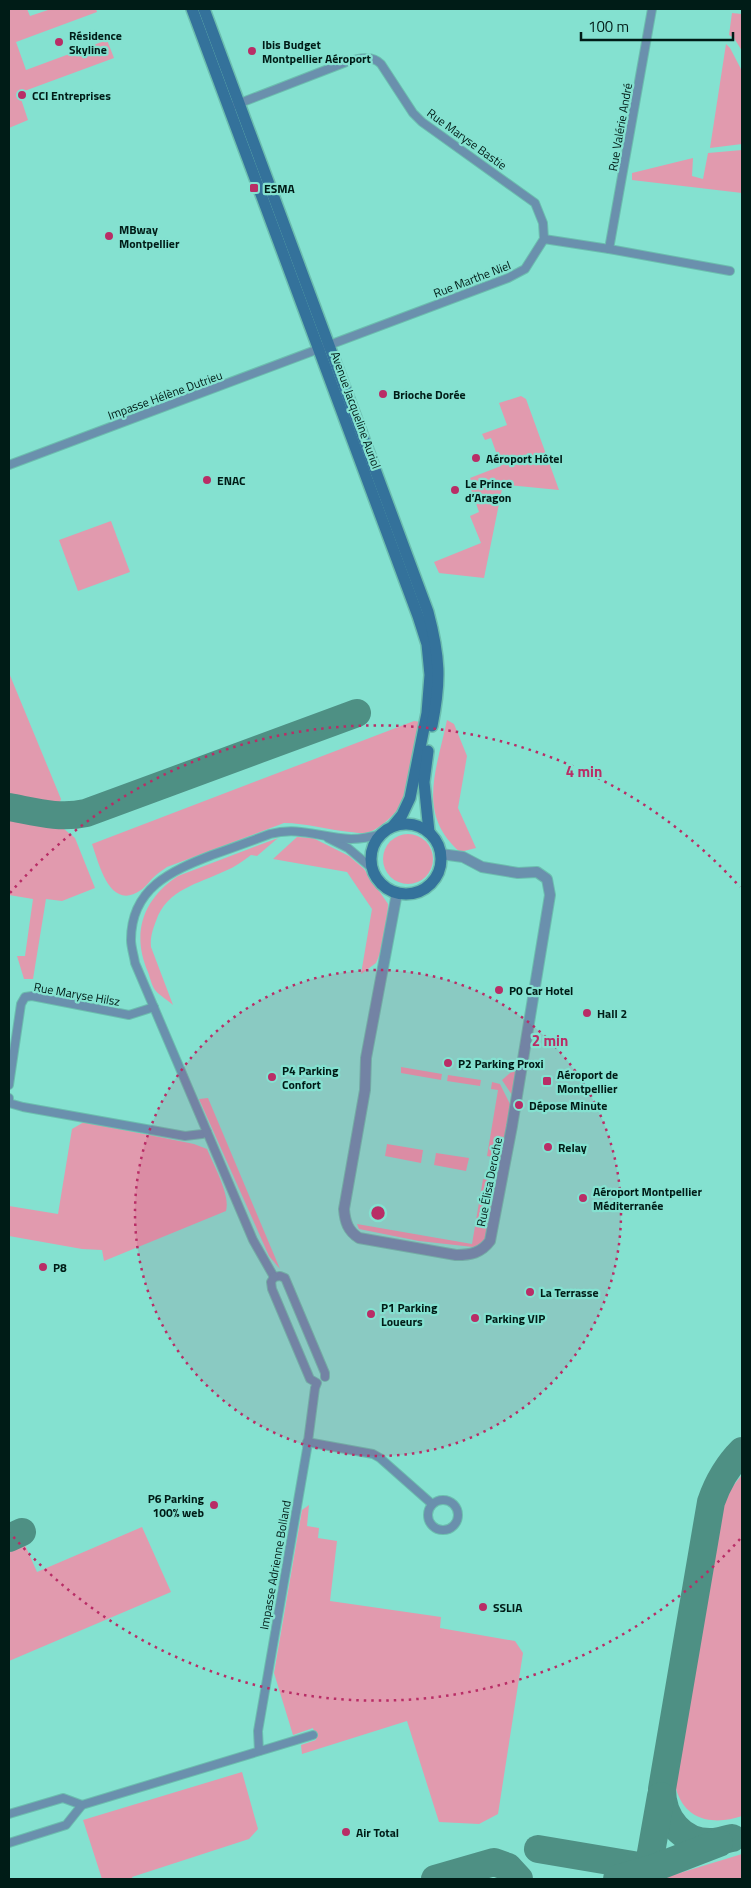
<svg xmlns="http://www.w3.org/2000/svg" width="751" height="1888" font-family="'Titillium Web',sans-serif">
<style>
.green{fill:#e19aae}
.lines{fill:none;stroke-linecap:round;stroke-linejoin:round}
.taxiway{stroke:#4e9084;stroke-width:28}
.minor-casing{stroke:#6cbeaf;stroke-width:10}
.tertiary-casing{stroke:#6cbeaf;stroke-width:12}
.secondary-casing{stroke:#6cbeaf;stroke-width:14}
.minor{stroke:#6a90ad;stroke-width:8}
.tertiary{stroke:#6a90ad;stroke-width:10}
.secondary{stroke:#34729b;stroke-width:11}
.ring{fill:none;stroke:#b92d66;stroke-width:2.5;stroke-dasharray:2.5 5}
.poi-dot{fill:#b92d66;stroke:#84e1d0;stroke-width:2}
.labels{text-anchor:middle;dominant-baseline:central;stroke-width:4.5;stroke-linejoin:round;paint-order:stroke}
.poi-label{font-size:12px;font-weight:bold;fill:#001c17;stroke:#84e1d0;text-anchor:start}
.street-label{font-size:12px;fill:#001c17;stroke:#84e1d0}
.centre{fill:#b92d66;stroke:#84e1d0;stroke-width:2.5}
.ring-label{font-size:15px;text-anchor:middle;font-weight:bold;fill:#b92d66;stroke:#84e1d0;stroke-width:4.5;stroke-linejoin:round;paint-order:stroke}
</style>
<rect width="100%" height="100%" fill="#84e1d0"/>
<!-- green -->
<g class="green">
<polygon points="9,9 27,9 30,16 51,9 96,9 97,12 16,42 26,70 107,40 114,58 19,93 28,120 9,128"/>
<polygon points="732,13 742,14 742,51 734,38 729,35"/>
<polygon points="726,44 730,48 742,71 742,144 710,148"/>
<polygon points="742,150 742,193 632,180 632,173 693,158 692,176 703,179 708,153"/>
<polygon points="521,396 526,399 559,490 508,485 502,489 484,578 439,573 434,562 481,543 470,516 479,512 471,489 474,487 470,478 501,466 491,438 485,440 482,434 507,425 499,403"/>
<polygon points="111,521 130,572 78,591 59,540"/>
<polygon points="9,673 61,799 59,805 9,796"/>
<path d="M 447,720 L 454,724 L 467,756 L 458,808 L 476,848 L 460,852 C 416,814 437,769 447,720 Z"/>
<path d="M 414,721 L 421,722 L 405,801 C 397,812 380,830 366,833 C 361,834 355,832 350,832 C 328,830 306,823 284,823 L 167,867 C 163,870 158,873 155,876 C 150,880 146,887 141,890 C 110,912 99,864 92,844 Z"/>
<polygon points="9,820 64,829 75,838 95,888 62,901 46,899 33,979 24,979 17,956 25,956 33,899 9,895"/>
<circle cx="408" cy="859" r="25"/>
<polygon points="297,837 313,838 349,856 364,869 388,904 387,925 383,946 376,963 361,974 372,909 347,872 273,859"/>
<path d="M 278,838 L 257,856 L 251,855 C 243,861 235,867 225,871 C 198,884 167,889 156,921 C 153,929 150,937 151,947 L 173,1005 C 168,1000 160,996 155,990 C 152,986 150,978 148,972 C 131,933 143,899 178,876 Z"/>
<polygon points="401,1067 442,1074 441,1080 401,1073"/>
<polygon points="517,1067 512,1095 502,1080"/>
<polygon points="448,1075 481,1080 480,1086 447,1081"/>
<polygon points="492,1082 500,1084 511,1106 503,1159 487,1156 498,1090 491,1089"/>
<polygon points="208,1098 280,1269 269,1256 199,1099"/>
<path d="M 84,1122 L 194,1144 L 207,1149 C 213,1164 231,1196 226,1211 L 104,1261 L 102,1250 L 82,1249 L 9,1236 L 9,1206 L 58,1214 L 72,1129 Z"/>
<polygon points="387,1144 423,1150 421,1163 385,1156"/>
<polygon points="436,1153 469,1158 466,1171 434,1165"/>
<polygon points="483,1179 499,1182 484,1243 473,1247 419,1241 359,1229 357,1224 472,1244"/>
<path d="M 742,1475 L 742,1816 C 719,1824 691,1823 679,1797 C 676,1791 675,1784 674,1777 L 715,1527 C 721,1508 728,1490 742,1475 Z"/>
<polygon points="309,1505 307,1526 319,1528 318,1538 337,1541 330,1601 441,1617 440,1628 515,1641 523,1653 498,1814 479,1824 439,1822 407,1721 302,1754 301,1745 316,1740 313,1728 293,1735 274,1673 302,1510"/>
<polygon points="142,1527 171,1592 9,1661 9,1552 25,1545 37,1572"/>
<polygon points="242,1772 258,1829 249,1839 132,1877 133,1879 102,1879 83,1820"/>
<polygon points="742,1854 742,1879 660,1879"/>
</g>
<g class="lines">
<!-- taxiway -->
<g class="taxiway">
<path d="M 9,807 C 36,812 59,819 86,813 L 357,713"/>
<polyline points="9,1538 22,1532"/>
<path d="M 732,1838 C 726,1839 719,1842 713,1842 C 682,1844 662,1818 662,1789 L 711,1502 C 718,1482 727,1466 742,1451"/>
<polyline points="538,1849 645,1867"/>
<polyline points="641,1872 649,1864 661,1796"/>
<polyline points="435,1879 494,1862 508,1867 519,1879"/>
<polyline points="617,1879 654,1868 719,1843"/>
</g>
<!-- minor casing -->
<g class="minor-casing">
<g id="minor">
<polyline points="544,239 609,249 730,271"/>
<polyline points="609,249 652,9"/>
<path d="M 9,465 L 508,278 L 525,269 L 544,239 L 543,223 L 535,203 L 422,122 L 413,113 L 381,64 C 372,55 361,58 349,61 L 235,105"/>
<polyline points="328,838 348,848 374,870"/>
<polyline points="9,1085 21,1004 25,997 32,996 129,1015 154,1007"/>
<polyline points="9,1098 9,1103 23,1107 185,1136 202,1134 207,1132"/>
<path d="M 274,1277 L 253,1240 L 135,963 C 134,956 131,947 131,940 C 131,888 171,871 212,855 C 232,848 251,841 270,834 C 300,826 321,838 351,839 C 361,839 371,837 381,834"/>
<polyline points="274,1277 280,1276 285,1278 325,1373 325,1377"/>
<polyline points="307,1442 373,1454 380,1458 432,1504"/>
<circle cx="443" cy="1515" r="15"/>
<polyline points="259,1751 258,1731 307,1449 315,1388 317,1383 310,1379 272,1289 271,1282 274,1277"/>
<polyline points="9,1814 63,1798 82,1805"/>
<polyline points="9,1843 66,1825 82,1805 313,1735"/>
</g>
</g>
<!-- tertiary casing -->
<g class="tertiary-casing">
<path id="tertiary" d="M 397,893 L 366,1058 L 365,1090 L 344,1209 C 345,1222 348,1231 359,1238 L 456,1255 C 471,1255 481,1253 490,1241 L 512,1126 L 550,895 L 547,879 L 537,872 L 518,873 L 482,867 L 463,857 L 441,854"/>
</g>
<!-- secondary casing -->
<g class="secondary-casing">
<g id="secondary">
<polyline points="192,9 418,616 427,644 430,675 427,713 410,798 402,815 393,826"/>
<path d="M 204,9 L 428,612 C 440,657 441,681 432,726"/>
<polyline points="428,751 424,782 429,832"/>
<circle cx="406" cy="859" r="35"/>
</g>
</g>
<!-- minor -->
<use href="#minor" class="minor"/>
<!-- tertiary -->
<use href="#tertiary" class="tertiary"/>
<!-- secondary -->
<use href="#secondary" class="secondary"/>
</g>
<!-- distance rings -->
<circle cx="378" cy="1213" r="243" fill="#b92d66" fill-opacity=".12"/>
<g class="ring">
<circle cx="378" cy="1213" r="243"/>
<path d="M740 1539A487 487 0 0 1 10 1533M10 893A487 487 0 0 1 740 887"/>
</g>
<!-- markers -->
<g class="poi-dot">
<circle cx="59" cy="42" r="5"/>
<circle cx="252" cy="51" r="5"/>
<circle cx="22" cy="95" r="5"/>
<rect x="249" y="183" width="10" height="10" rx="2.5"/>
<circle cx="109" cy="236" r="5"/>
<circle cx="383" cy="394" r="5"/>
<circle cx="476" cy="458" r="5"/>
<circle cx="207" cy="480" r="5"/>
<circle cx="455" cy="490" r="5"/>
<circle cx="499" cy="990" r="5"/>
<circle cx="587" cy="1013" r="5"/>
<circle cx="448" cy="1063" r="5"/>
<circle cx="272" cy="1077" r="5"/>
<rect x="542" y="1076" width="10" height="10" rx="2.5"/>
<circle cx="519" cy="1105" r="5"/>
<circle cx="548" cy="1147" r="5"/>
<circle cx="583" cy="1198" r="5"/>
<circle cx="43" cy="1267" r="5"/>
<circle cx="530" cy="1292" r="5"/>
<circle cx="371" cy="1314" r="5"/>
<circle cx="475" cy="1318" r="5"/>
<circle cx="214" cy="1505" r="5"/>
<circle cx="483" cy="1607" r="5"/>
<circle cx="346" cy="1832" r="5"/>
</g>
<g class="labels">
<!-- poi labels -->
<g class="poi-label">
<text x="69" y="35">Résidence<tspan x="69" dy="14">Skyline</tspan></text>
<text x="262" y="44">Ibis Budget<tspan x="262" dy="14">Montpellier Aéroport</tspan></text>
<text x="32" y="95">CCI Entreprises</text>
<text x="264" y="188">ESMA</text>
<text x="119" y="229">MBway<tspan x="119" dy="14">Montpellier</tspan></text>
<text x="393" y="394">Brioche Dorée</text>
<text x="486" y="458">Aéroport Hôtel</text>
<text x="217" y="480">ENAC</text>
<text x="465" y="483">Le Prince<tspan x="465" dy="14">d’Aragon</tspan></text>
<text x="509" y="990">P0 Car Hotel</text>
<text x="597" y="1013">Hall 2</text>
<text x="458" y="1063">P2 Parking Proxi</text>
<text x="282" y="1070">P4 Parking<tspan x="282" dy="14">Confort</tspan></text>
<text x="557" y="1074">Aéroport de<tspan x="557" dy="14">Montpellier</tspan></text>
<text x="529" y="1105">Dépose Minute</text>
<text x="558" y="1147">Relay</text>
<text x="593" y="1191">Aéroport Montpellier<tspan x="593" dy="14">Méditerranée</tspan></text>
<text x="53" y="1267">P8</text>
<text x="540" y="1292">La Terrasse</text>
<text x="381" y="1307">P1 Parking<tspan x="381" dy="14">Loueurs</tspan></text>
<text x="485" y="1318">Parking VIP</text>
<text x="204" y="1498" text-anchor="end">P6 Parking<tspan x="204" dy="14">100% web</tspan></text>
<text x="493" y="1607">SSLIA</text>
<text x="356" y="1832">Air Total</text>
</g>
<!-- street labels -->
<g class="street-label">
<text transform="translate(620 127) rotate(-80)">Rue Valérie André</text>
<text transform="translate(467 139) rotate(36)">Rue Maryse Bastie</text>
<text transform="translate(472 279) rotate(-21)">Rue Marthe Niel</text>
<text transform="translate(165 395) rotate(-20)">Impasse Hélène Dutrieu</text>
<text transform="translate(356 410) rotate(70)">Avenue Jacqueline Auriol</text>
<text transform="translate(77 994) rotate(10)">Rue Maryse Hilsz</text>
<text transform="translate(489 1182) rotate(-79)">Rue Élisa Deroche</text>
<text transform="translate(275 1565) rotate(-80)">Impasse Adrienne Bolland</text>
</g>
</g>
<circle cx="378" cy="1213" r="8" class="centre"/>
<g class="ring-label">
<text x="584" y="777">4 min</text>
<text x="550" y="1046">2 min</text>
</g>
<!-- border -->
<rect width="751" height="1888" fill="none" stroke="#001c17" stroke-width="20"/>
<!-- scale -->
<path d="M581 32v8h152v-8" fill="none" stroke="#001c17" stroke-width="2.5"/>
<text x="588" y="32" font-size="15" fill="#001c17" stroke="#84e1d0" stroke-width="4" paint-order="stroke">100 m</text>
</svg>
